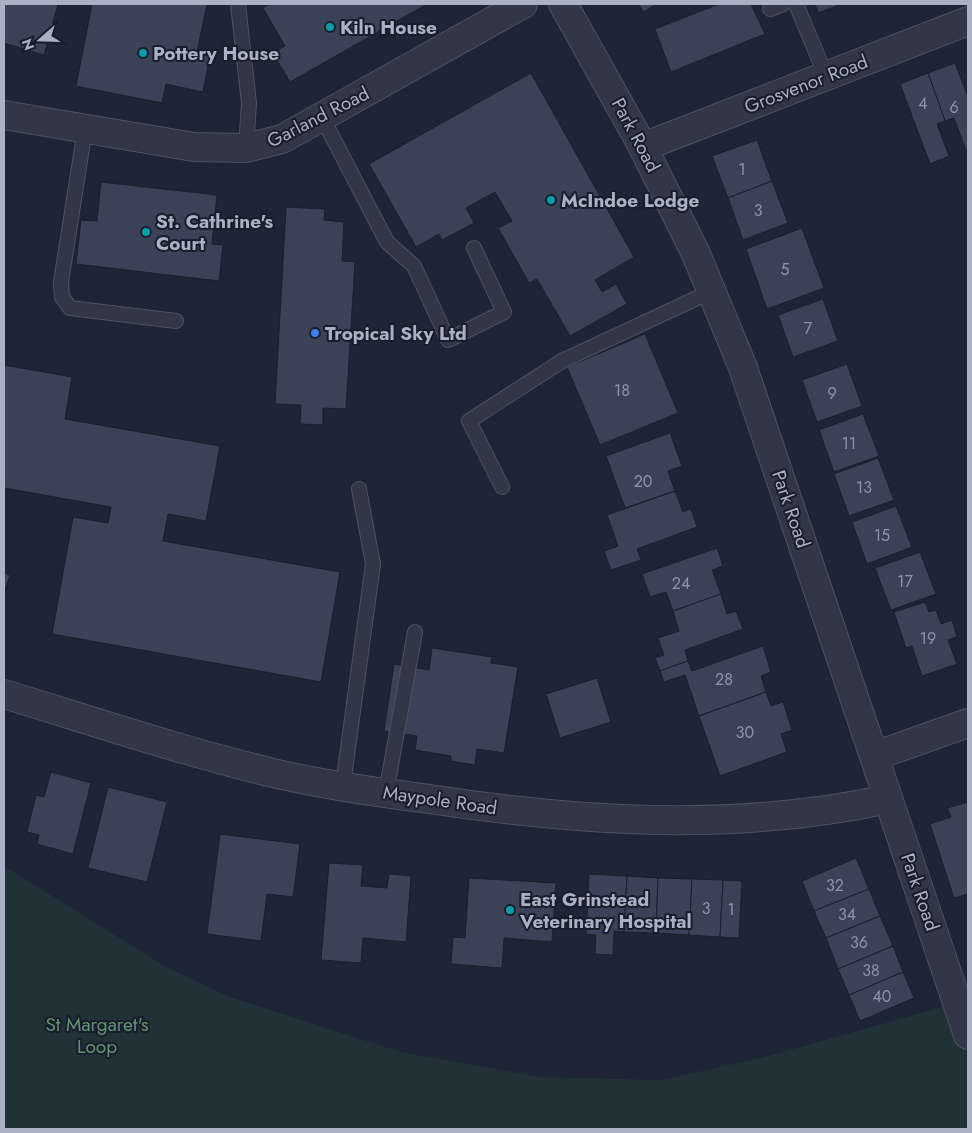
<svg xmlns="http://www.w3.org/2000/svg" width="972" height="1133" font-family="Jost,sans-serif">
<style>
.green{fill:#203137}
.building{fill:#3a4257;stroke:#191f2d}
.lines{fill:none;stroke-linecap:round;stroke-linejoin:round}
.service-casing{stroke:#4c5262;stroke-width:16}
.minor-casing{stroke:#4c5262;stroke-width:30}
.tertiary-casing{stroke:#4c5262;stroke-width:30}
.service{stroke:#323747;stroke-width:14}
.minor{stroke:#323747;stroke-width:28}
.tertiary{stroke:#323747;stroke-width:28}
.culture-dot{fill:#0f9aa8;stroke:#171d2b;stroke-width:2}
.shop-dot{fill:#3f7fe0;stroke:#171d2b;stroke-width:2}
.labels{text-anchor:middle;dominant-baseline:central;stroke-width:4;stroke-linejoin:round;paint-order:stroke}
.number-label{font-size:16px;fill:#8f95a9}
.poi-label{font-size:19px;font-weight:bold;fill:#abb1c4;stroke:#171d2b;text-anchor:start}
.street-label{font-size:19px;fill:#abb1c4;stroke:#171d2b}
.park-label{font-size:19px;fill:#639575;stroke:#171d2b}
</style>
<rect width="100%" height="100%" fill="#1e2536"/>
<!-- green -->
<polygon class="green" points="4,866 163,965 227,996 401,1052 540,1077 661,1080 765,1057 935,1009 968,996 968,1129 4,1129"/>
<!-- building -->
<g class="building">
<polygon points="4,4 58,4 44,55 4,43"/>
<polygon points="92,4 207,4 197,52 210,55 203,92 166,84 162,103 76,86"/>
<polygon points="270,4 427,4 290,82 273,53 285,46 263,8"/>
<polygon points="638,4 656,4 644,12"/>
<polygon points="719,4 751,4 765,34 671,72 655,29"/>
<polygon points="815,4 842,4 818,13"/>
<polygon points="955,63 968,97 968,150 966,150 954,118 945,121 928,73"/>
<polygon points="531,73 634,257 595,280 602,292 616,284 627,304 570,336 537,279 529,283 498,228 512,221 495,192 466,208 474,223 442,240 439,234 416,247 369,164"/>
<polygon points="928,73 945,121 937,124 949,156 930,164 900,84"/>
<polygon points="757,140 772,181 728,198 712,156"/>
<polygon points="772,181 788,223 743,240 728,198"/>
<polygon points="101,182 217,195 212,244 223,245 219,281 76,264 81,220 97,221"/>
<polygon points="286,207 325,209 324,220 344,222 342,261 355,262 346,409 323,408 323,425 300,424 301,405 275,404"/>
<polygon points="802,228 824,288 767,309 746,249"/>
<polygon points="823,299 838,341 793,357 778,315"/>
<polygon points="645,334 678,413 600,445 567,367"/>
<polygon points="847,364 862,406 817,422 802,380"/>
<polygon points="4,365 72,377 65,419 220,446 206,521 168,514 163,541 340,572 321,682 52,634 73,517 108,523 111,507 4,488"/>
<polygon points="863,414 879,456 834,472 819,430"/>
<polygon points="670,433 682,466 668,471 675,491 625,508 606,456"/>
<polygon points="878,458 894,500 849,516 834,474"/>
<polygon points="675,491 683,512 691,509 697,527 637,549 641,560 611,570 604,551 618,546 607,515"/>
<polygon points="896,506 912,547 867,564 852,522"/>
<polygon points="717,548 723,566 712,570 721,594 673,611 666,592 650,597 642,574"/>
<polygon points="920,552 936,594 891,610 875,568"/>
<polygon points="4,573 10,575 4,593"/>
<polygon points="721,594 727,614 736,611 743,629 685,650 688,661 660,671 655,658 664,655 658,638 679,631 673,611"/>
<polygon points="925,602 929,612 936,610 941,624 952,620 957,637 948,640 957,664 922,676 912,646 906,648 894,612"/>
<polygon points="763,646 771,672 761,676 766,692 699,716 685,675 664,682 660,671 688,661 692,671"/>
<polygon points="432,648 492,657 491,663 518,667 504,753 477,749 475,765 451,761 451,756 415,750 417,736 384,731 394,664 429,670"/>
<polygon points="597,678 611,722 560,738 546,694"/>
<polygon points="766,692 771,706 783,702 792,730 781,734 787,752 720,776 699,716"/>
<polygon points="51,772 91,783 73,854 37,844 39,835 27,832 36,795 44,797"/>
<polygon points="108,787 167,802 147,882 88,868"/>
<polygon points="968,802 968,894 954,898 930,824 951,817 947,808"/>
<polygon points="220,834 300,844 293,897 267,894 261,941 207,934"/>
<polygon points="856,858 869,889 814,911 802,881"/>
<polygon points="329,863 363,865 361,886 387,888 389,874 411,876 406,942 363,938 361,963 321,960"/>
<polygon points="589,874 627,876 624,932 614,931 613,955 595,954 596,935 586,934"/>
<polygon points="627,876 658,878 656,933 624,932"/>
<polygon points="469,878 556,883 552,942 504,938 502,968 451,964 453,937 465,938"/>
<polygon points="658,878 692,879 689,935 656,933"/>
<polygon points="692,879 723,880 720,937 689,935"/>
<polygon points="723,880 742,881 739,938 720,937"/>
<polygon points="869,889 880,916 826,938 814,911"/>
<polygon points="880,916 893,946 838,969 826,938"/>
<polygon points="893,946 903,972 849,995 838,969"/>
<polygon points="903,972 914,998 860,1021 849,995"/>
</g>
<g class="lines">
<!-- service casing -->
<g class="service-casing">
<g id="service">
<polyline points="238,4 249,103 246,148"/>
<polyline points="796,4 826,76"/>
<polyline points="770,9 783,4"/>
<polyline points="322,117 387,242 414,266 448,340 504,312 474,248"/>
<polyline points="85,129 61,282 62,297 70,308 176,321"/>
<polyline points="502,487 469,421 562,361 712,291"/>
<polyline points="343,785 373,564 359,489"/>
<polyline points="386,793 415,632"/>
</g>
</g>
<!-- minor casing -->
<g class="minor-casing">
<g id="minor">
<polyline points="4,115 194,147 246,148 282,139 523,4"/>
<polyline points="643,147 968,21"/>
<path d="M 4,694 C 93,721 182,751 273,773 C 324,785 377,792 429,799 C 582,822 736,832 888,799"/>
<polyline points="875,756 968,723"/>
</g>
</g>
<!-- tertiary casing -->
<g class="tertiary-casing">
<polyline id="tertiary" points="563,4 643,147 696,254 742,365 968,1035"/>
</g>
<!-- service -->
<use href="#service" class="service"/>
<!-- minor -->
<use href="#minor" class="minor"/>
<!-- tertiary -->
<use href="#tertiary" class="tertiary"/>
</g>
<!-- markers -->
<g class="culture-dot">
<circle cx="330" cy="27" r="5"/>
<circle cx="143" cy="53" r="5"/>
<circle cx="551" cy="200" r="5"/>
<circle cx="146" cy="232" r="5"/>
<circle cx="510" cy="910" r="5"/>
</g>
<circle class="shop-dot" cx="315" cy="333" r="5"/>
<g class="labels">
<!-- number labels -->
<g class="number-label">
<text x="923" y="103">4</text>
<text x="954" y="107">6</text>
<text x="742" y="169">1</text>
<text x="758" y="210">3</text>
<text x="785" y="269">5</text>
<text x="808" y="328">7</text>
<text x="622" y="390">18</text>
<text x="832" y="393">9</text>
<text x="849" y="443">11</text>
<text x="643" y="481">20</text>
<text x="864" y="487">13</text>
<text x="882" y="535">15</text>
<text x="905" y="581">17</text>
<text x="681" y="583">24</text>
<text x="928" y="638">19</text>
<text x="724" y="679">28</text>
<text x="745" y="732">30</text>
<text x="835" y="885">32</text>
<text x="706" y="908">3</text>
<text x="731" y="909">1</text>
<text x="847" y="914">34</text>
<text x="859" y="942">36</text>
<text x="871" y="970">38</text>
<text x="882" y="996">40</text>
</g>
<!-- poi labels -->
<g class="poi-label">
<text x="340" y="27">Kiln House</text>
<text x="153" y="53">Pottery House</text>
<text x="561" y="200">McIndoe Lodge</text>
<text x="156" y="221">St. Cathrine's<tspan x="156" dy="22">Court</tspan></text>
<text x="325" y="333">Tropical Sky Ltd</text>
<text x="520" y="899">East Grinstead<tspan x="520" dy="22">Veterinary Hospital</tspan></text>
</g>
<!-- street labels -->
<g class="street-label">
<text transform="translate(806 84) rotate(-21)">Grosvenor Road</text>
<text transform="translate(318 117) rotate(-27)">Garland Road</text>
<text transform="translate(636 135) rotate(62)">Park Road</text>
<text transform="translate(791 509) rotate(71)">Park Road</text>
<text transform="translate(440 800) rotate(8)">Maypole Road</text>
<text transform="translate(920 892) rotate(71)">Park Road</text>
</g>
<!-- park labels -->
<g class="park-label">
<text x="97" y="1024">St Margaret's<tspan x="97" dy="22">Loop</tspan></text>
</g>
</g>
<!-- border -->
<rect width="972" height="1133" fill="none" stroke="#abb1c4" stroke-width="10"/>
<!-- north arrow -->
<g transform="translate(40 40) rotate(250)" stroke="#171d2b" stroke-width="4" paint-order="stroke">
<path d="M0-4L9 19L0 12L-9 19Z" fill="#abb1c4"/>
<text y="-8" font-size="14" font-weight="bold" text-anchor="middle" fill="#abb1c4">N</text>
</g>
</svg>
